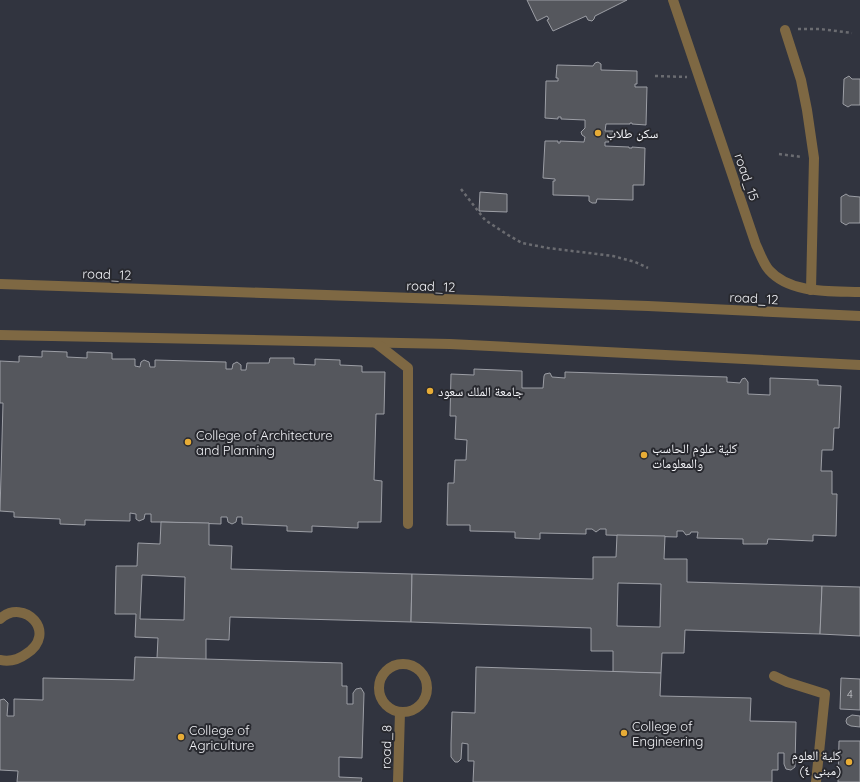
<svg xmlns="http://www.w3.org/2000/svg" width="860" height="782" font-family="Quicksand,'Noto Naskh Arabic',sans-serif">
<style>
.built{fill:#31343f}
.building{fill:#55575d;stroke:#9c9ea5;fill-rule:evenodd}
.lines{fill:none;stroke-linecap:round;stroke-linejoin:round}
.path{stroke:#6b6c71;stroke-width:2.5;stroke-dasharray:3 3;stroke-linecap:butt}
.minor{stroke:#7e6843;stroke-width:10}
.poi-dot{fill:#e7ac36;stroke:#28292f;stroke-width:1.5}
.labels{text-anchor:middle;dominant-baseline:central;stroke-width:4;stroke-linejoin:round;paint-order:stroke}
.number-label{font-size:11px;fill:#cccdd1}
.poi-label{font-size:13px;fill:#f3f4f8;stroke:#28292f;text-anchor:start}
.street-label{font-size:13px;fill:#f3f4f8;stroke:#28292f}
</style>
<rect width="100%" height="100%" fill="#28292f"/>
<!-- built -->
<rect class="built" x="0" y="0" width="860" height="782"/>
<!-- building -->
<g class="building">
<polygon points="527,0 627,0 595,16 594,19 592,21 588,20 586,16 553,31 547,20 549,19 547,16 537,21"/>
<polygon points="598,62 601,64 601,70 637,71 637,84 635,84 635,87 647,87 646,125 632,124 632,123 630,123 630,124 606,124 605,131 613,131 614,135 612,137 609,137 609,142 605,142 605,146 629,147 629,148 632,148 632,147 645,148 644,185 633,185 633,200 597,199 596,203 592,203 589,201 589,196 553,195 553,181 555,181 555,179 543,178 545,141 558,141 558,143 560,143 560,141 584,142 585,137 582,135 581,132 585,128 585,120 561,119 561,117 558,117 558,119 545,118 546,81 558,81 558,78 556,78 557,65 593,66 595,63"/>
<polygon points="849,76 852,79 860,79 860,105 851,105 848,107 843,104 844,79"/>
<polygon points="480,192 507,194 507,212 479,211"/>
<polygon points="846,194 849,196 860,197 860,223 849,223 846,225 841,222 841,197"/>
<polygon points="42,351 67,352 67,357 87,358 87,352 112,353 112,359 135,359 135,366 140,367 141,362 144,360 149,362 150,367 155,367 155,360 226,362 226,369 232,369 233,364 237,362 241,365 241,370 246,370 247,363 269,363 270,358 294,358 294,364 315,365 315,359 340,360 340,365 362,366 362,372 385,372 384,414 376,414 374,480 382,481 381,522 358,522 358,528 312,526 312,532 287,531 287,526 242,524 242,517 237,517 236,522 232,524 228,522 227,517 221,517 221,524 161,522 151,522 151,514 145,514 144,519 139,521 136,519 136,514 130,513 130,521 85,520 85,525 60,524 60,519 14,517 14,512 0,511 3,403 0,403 0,361 19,362 19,356 42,357"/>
<polygon points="474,369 522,371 522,388 543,388 544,376 545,374 550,373 552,377 565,378 565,372 727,377 727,382 740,383 742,379 745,378 748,382 748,394 770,395 770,378 818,380 818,385 841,386 839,428 834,428 833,450 822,450 821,471 832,471 832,494 837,494 836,536 813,535 813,541 768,539 767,544 743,544 743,539 697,538 698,532 691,532 690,534 686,535 683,531 677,531 677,537 606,535 606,529 600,529 596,532 592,529 586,529 586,534 540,533 540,539 515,538 515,532 470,531 470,525 447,525 448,483 454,483 455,460 466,460 467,440 455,439 456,416 450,416 451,374 474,375"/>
<path d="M 161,522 L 209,523 L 209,545 L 232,546 L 231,569 L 412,574 L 411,622 L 230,617 L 229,640 L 206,639 L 206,660 L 157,658 L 158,638 L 135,637 L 136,614 L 115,614 L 116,566 L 137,566 L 138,543 L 160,544 ZM 142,575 L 185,577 L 184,620 L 140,619 Z"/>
<path d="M 617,535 L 665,536 L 664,559 L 687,559 L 687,582 L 822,586 L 820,634 L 685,630 L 684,653 L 662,653 L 661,673 L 613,672 L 613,651 L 591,651 L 591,628 L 411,622 L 412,574 L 593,579 L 593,557 L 616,557 ZM 618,583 L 661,584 L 660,627 L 617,626 Z"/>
<polygon points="822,586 860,587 860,636 820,634"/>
<polygon points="135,657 342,663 342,686 347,686 347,704 353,704 353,693 356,689 361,688 364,693 362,758 339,757 339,777 362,778 361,782 17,782 18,771 0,770 0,700 4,699 8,703 7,716 14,716 14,699 43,700 43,678 134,680"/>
<polygon points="476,667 661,673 660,696 751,698 750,721 796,722 795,767 791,770 786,769 784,764 784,753 778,753 778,770 772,770 772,782 473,782 474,761 468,761 468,744 462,743 461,759 458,762 455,762 451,757 451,743 452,712 475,713"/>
<polygon points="841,678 860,679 860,710 840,709"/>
<polygon points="852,715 860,716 860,727 851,726 847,724 846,721 847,718"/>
<polygon points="839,741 860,741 860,782 838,782"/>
</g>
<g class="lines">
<!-- path -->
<g class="path">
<polyline points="798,29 820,29 852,33"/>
<polyline points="655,76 687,77"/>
<polyline points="779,154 802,157"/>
<polyline points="461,189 485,220 508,235 522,243 548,248 613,256 635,262 648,268"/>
</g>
<!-- minor -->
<g class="minor">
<path d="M 673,0 L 756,245 C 760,253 763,263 769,270 C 790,294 831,291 860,292"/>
<polyline points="785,30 801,80 807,110 814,158 811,290"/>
<polyline points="0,284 648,306 860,316"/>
<polyline points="0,335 450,344 860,365"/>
<polyline points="376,343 408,368 408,524"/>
<path d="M 0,619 C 24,597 59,633 26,654 C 18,660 10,662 0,660"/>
<circle cx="403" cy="688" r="24"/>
<polyline points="774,676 787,682 825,694 816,782"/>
<polyline points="398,782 400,712"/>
</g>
</g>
<!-- markers -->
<g class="poi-dot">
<circle cx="598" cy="133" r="4"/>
<circle cx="430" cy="391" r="4"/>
<circle cx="188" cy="442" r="4"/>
<circle cx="644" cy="455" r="4"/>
<circle cx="624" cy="733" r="4"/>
<circle cx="181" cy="737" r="4"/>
<circle cx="849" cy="762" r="4"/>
</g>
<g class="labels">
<!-- number labels -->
<g class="number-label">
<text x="850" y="694">4</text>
</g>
<!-- poi labels -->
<g class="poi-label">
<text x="606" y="133">سكن طلاب</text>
<text x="438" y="391">جامعة الملك سعود</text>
<text x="196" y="435">College of Architecture<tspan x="196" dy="15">and Planning</tspan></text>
<text x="652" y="448">كلية علوم الحاسب<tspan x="652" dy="15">والمعلومات</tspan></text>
<text x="632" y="726">College of<tspan x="632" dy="15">Engineering</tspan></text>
<text x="189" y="730">College of<tspan x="189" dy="15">Agriculture</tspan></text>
<text x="841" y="755" text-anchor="end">كلية العلوم<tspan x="841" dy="15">(مبنى ٤)</tspan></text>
</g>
<!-- street labels -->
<g class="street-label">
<text transform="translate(747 177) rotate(71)">road_15</text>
<text transform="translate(107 274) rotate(2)">road_12</text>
<text transform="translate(431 286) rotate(2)">road_12</text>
<text transform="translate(754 298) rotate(3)">road_12</text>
<text transform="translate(386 747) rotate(-89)">road_8</text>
</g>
</g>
</svg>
